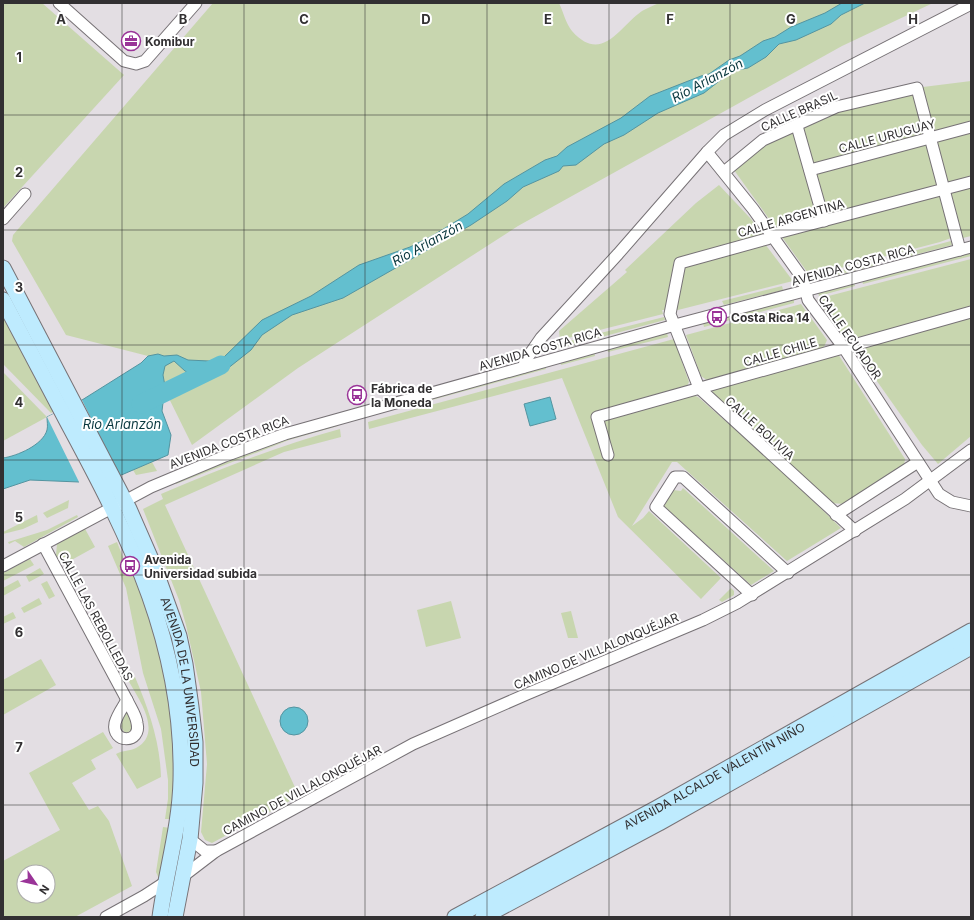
<svg xmlns="http://www.w3.org/2000/svg" width="974" height="920" font-family="Inter,sans-serif">
<style>
.green{fill:#c8d6af;fill-rule:evenodd}
.water{fill:#63bfcf;stroke:#5494a0}
.pier{fill:#e3dee3}
.lines{fill:none;stroke-linecap:round;stroke-linejoin:round}
.river{stroke:#63bfcf;stroke-width:19}
.street-casing{stroke:#777276;stroke-width:13}
.secondary-casing{stroke:#777276;stroke-width:17}
.street{stroke:#fff;stroke-width:11}
.secondary{stroke:#beebfe;stroke-width:15}
.grid{fill:none;stroke:#323032;stroke-width:1;stroke-opacity:0.55}
.labels{text-anchor:middle;dominant-baseline:central;stroke-width:4;stroke-linejoin:round;paint-order:stroke}
.poi-label{font-size:12px;font-weight:bold;fill:#323032;stroke:#fff;text-anchor:start}
.street-label{font-size:12px;fill:#323032;stroke:#fff}
.water-label{font-size:13px;font-style:italic;fill:#09373e;stroke:#fff}
.grid-label{font-size:13px;text-anchor:middle;font-weight:bold;fill:#323032;stroke:#fff;stroke-width:4;stroke-linejoin:round;paint-order:stroke}
</style>
<rect width="100%" height="100%" fill="#e3dee3"/>
<!-- green -->
<g class="green">
<polygon points="3,3 42,3 124,75 3,208"/>
<path d="M 213,3 L 559,3 C 563,11 566,24 572,31 C 602,65 620,26 642,11 C 647,8 653,6 659,3 L 933,3 L 842,46 L 518,226 L 298,368 L 192,445 L 148,356 L 66,335 L 12,241 L 13,235 Z"/>
<polygon points="971,81 971,123 935,132 923,87"/>
<polygon points="913,94 923,135 811,166 802,126 835,112"/>
<polygon points="795,130 819,217 777,230 734,170 771,140"/>
<polygon points="971,130 971,178 948,184 936,140"/>
<polygon points="926,143 938,186 825,217 815,172"/>
<polygon points="719,185 751,219 764,236 674,261 665,310 662,310 663,314 560,340 559,331 627,272 625,270 696,203"/>
<polygon points="971,187 971,236 963,238 951,193"/>
<polygon points="940,194 951,238 940,242 810,276 782,237"/>
<polygon points="951,241 952,245 903,258 902,254"/>
<polygon points="765,244 793,281 674,311 683,269 686,266"/>
<polygon points="971,252 971,256 863,284 862,281"/>
<polygon points="971,259 971,307 848,342 817,299"/>
<polygon points="877,261 877,265 837,275 836,272"/>
<polygon points="854,283 855,286 819,296 818,292"/>
<polygon points="782,286 783,290 724,305 722,301"/>
<polygon points="794,299 794,303 704,327 703,323"/>
<polygon points="801,304 827,340 824,347 819,350 708,381 701,376 686,335"/>
<polygon points="3,314 54,411 51,413 3,364"/>
<polygon points="664,317 665,320 549,351 549,346"/>
<polygon points="971,317 971,436 938,464 922,445 855,350"/>
<polygon points="667,333 668,337 608,352 607,348"/>
<polygon points="674,339 689,382 686,388 592,414 605,457 602,421 693,395 698,397 779,468 841,528 787,561 677,462 672,462 632,526 643,518 649,511 721,578 701,599 618,517 562,378 369,429 368,422"/>
<polygon points="594,351 595,356 561,365 560,360"/>
<polygon points="838,354 905,459 904,466 845,504 830,503 712,395 713,389"/>
<polygon points="545,366 546,369 417,404 416,402"/>
<polygon points="3,372 47,417 3,441"/>
<polygon points="338,424 338,426 289,440 176,484 175,482 289,438"/>
<path d="M 340,429 L 341,437 L 284,452 L 165,505 L 299,796 L 212,843 L 205,840 L 201,832 L 207,764 L 201,692 L 186,625 L 179,600 L 143,509 L 163,499 L 161,494 C 220,469 278,446 340,429 Z"/>
<polygon points="152,462 157,471 136,475 133,470"/>
<polygon points="683,488 774,571 751,585 664,506 673,490 681,491"/>
<polygon points="69,500 68,508 47,518 43,513"/>
<polygon points="37,515 38,522 23,529 3,534 3,532"/>
<polygon points="77,515 78,517 24,547 15,541 9,544 8,542 47,530"/>
<polygon points="84,527 95,547 66,563 61,554 57,557 56,555 57,544"/>
<polygon points="117,542 129,572 133,571 153,620 167,680 175,743 173,819 165,819 168,799 168,780 161,729 143,673 126,588 108,546"/>
<polygon points="30,559 34,565 3,581 3,573"/>
<polygon points="40,568 44,574 29,582 26,576"/>
<polygon points="18,580 21,586 3,596 3,588"/>
<polygon points="47,581 55,596 49,599 41,584"/>
<polygon points="731,588 734,591 734,595 722,602 719,600"/>
<polygon points="39,598 42,604 24,613 21,608"/>
<polygon points="451,601 461,638 426,647 417,610"/>
<polygon points="571,611 578,638 568,638 561,613"/>
<polygon points="13,612 16,618 3,624 3,617"/>
<polygon points="41,659 56,685 3,715 3,680"/>
<path d="M 135,677 C 149,710 160,742 161,777 L 137,789 L 116,754 C 123,750 130,751 136,748 C 164,733 138,698 128,680 Z"/>
<polygon points="126,709 133,720 132,731 125,733 121,727"/>
<path d="M 103,732 L 113,748 L 91,760 L 96,769 L 72,783 L 89,810 L 98,806 L 109,821 L 132,886 L 75,917 L 3,917 L 3,861 L 60,830 L 29,773 ZM 24,872 L 48,872 L 48,896 L 24,896 Z"/>
<polygon points="163,827 170,828 159,879 156,872"/>
</g>
<!-- water -->
<g class="water">
<path d="M 842,3 L 865,3 L 841,15 L 831,24 L 796,40 L 779,44 L 766,57 L 748,68 L 732,71 L 704,93 L 658,113 L 624,135 L 604,144 L 576,165 L 563,166 L 559,171 L 523,187 L 507,201 L 471,225 L 343,298 L 292,315 L 262,335 L 251,350 L 227,369 L 203,377 L 197,376 L 185,371 L 174,361 L 165,366 L 163,375 L 165,386 L 162,411 L 171,435 L 168,455 L 119,476 L 99,459 L 79,482 L 30,480 L 3,489 L 3,458 C 17,456 43,445 47,430 C 48,426 47,421 47,417 L 82,400 L 141,363 L 148,356 L 158,354 L 164,356 L 177,355 L 188,360 L 209,361 L 223,358 L 262,320 L 311,296 L 359,265 L 410,247 L 432,236 L 468,214 L 504,184 L 545,160 L 557,156 L 567,147 L 621,118 L 650,96 L 701,76 L 709,74 L 729,60 L 740,56 L 763,41 L 775,37 L 791,27 L 825,13 Z"/>
<polygon points="550,397 556,419 530,426 524,404"/>
<circle cx="294" cy="721" r="14"/>
</g>
<!-- pier -->
<polygon class="pier" points="82,400 119,476 100,462 80,483 79,482 47,417"/>
<g class="lines">
<!-- river -->
<polyline class="river" points="141,404 221,365"/>
<!-- street casing -->
<g class="street-casing">
<g id="street">
<polyline points="59,3 124,61 136,64 145,61 196,3"/>
<polyline points="797,126 824,221"/>
<polyline points="707,152 753,209 803,279 808,300 844,348 939,494 952,502 971,506"/>
<polyline points="810,170 971,127"/>
<polyline points="724,172 763,140 836,107 917,88 960,250"/>
<polyline points="3,219 25,194"/>
<polyline points="524,367 525,361 541,338 618,254 707,152 724,135 765,110 971,4"/>
<polyline points="608,455 597,417 971,312"/>
<polyline points="836,515 918,462"/>
<polyline points="855,531 699,388 670,314 680,263 767,239 777,233 971,182"/>
<polyline points="43,544 127,700"/>
<polyline points="3,566 151,487 225,456 285,434 675,325 971,247"/>
<polyline points="752,595 656,507 675,477 683,477 788,573"/>
<path d="M 127,700 C 130,707 136,715 137,723 C 142,744 111,744 115,723 C 117,715 123,707 127,700 Z"/>
<polyline points="190,839 205,851 216,851"/>
<polyline points="182,877 216,851 413,744 527,694 703,620 737,603 905,499 971,450"/>
<polyline points="106,917 144,896 167,881"/>
</g>
</g>
<!-- secondary casing -->
<g class="secondary-casing">
<g id="secondary">
<path id="s1" d="M 3,268 L 129,509 L 153,564 L 179,636 L 185,664 L 191,707 L 195,742 L 195,783 L 190,839 L 175,917"/>
<path d="M 3,300 C 25,342 47,384 69,425 C 131,540 184,646 181,780 C 180,827 166,871 160,917"/>
<path id="s2" d="M 455,917 L 657,808 L 971,631"/>
<polyline points="483,917 659,823 971,647"/>
</g>
</g>
<!-- street -->
<use href="#street" class="street"/>
<!-- secondary -->
<use href="#secondary" class="secondary"/>
</g>
<!-- grid -->
<path class="grid" d="M 122,3 L 122,917M 244,3 L 244,917M 365,3 L 365,917M 487,3 L 487,917M 609,3 L 609,917M 730,3 L 730,917M 852,3 L 852,917M 3,115 L 971,115M 3,230 L 971,230M 3,345 L 971,345M 3,460 L 971,460M 3,575 L 971,575M 3,690 L 971,690M 3,805 L 971,805"/>
<!-- icons -->
<defs>
<g id="office-ring" transform="scale(1)"><circle r="9.5" fill="#fff" stroke="#9a3498" stroke-width="1.5"/><path d="M-6-3h4V-5.5h4V-3h4V5H-6ZM-1-4.5V-3h2v-1.5ZM-6 0V1H6V0Z" fill="#9a3498"/></g>
<g id="bus-ring" transform="scale(1)"><circle r="9.5" fill="#fff" stroke="#9a3498" stroke-width="1.5"/><path d="M-5-6H5V4H4V6H2V4H-2V6H-4V4H-5ZM-3.5-4V0h7V-4ZM-3.5 1.2v1.5H-2V1.2ZM2 1.2v1.5H3.5V1.2Z" fill="#9a3498"/></g>
</defs>
<g fill-rule="evenodd">
<use href="#office-ring" x="131" y="41"/>
<use href="#bus-ring" x="717" y="317"/>
<use href="#bus-ring" x="357" y="395"/>
<use href="#bus-ring" x="130" y="566"/>
</g>
<g class="labels">
<!-- poi labels -->
<g class="poi-label">
<text x="145" y="41">Komibur</text>
<text x="731" y="317">Costa Rica 14</text>
<text x="371" y="388">Fábrica de<tspan x="371" dy="14">la Moneda</tspan></text>
<text x="144" y="559">Avenida<tspan x="144" dy="14">Universidad subida</tspan></text>
</g>
<!-- street labels -->
<g class="street-label">
<text transform="translate(799 111) rotate(-24)">CALLE BRASIL</text>
<text transform="translate(887 136) rotate(-15)">CALLE URUGUAY</text>
<text transform="translate(791 218) rotate(-16)">CALLE ARGENTINA</text>
<text transform="translate(853 265) rotate(-15)">AVENIDA COSTA RICA</text>
<text transform="translate(850 337) rotate(55)">CALLE ECUADOR</text>
<text transform="translate(540 349) rotate(-16)">AVENIDA COSTA RICA</text>
<text transform="translate(780 352) rotate(-16)">CALLE CHILE</text>
<text transform="translate(760 428) rotate(42)">CALLE BOLIVIA</text>
<text transform="translate(229 442) rotate(-21)">AVENIDA COSTA RICA</text>
<text transform="translate(96 616) rotate(62)">CALLE LAS REBOLLEDAS</text>
<text transform="translate(596 651) rotate(-23)">CAMINO DE VILLALONQUÉJAR</text>
<text stroke="none"><textPath href="#s1" startOffset="454">AVENIDA DE LA UNIVERSIDAD</textPath></text>
<text stroke="none"><textPath href="#s2" startOffset="295">AVENIDA ALCALDE VALENTÍN NIÑO</textPath></text>
<text transform="translate(302 790) rotate(-28)">CAMINO DE VILLALONQUÉJAR</text>
</g>
<!-- water labels -->
<g class="water-label">
<text transform="translate(707 80) rotate(-28)">Río Arlanzón</text>
<text transform="translate(427 243) rotate(-29)">Río Arlanzón</text>
<text x="122" y="424">Río Arlanzón</text>
</g>
</g>
<g class="grid-label">
<text x="61" y="24">A</text>
<text x="183" y="24">B</text>
<text x="304" y="24">C</text>
<text x="426" y="24">D</text>
<text x="548" y="24">E</text>
<text x="670" y="24">F</text>
<text x="791" y="24">G</text>
<text x="913" y="24">H</text>
<text x="19" y="62">1</text>
<text x="19" y="177">2</text>
<text x="19" y="292">3</text>
<text x="19" y="407">4</text>
<text x="19" y="522">5</text>
<text x="19" y="637">6</text>
<text x="19" y="752">7</text>
</g>
<!-- border -->
<rect width="974" height="920" fill="none" stroke="#323032" stroke-width="8"/>
<!-- north arrow -->
<g transform="translate(36 884) rotate(124)"><circle r="19" fill="#ffffff" stroke="#adacad"/>
<path d="M0-3L7 15L0 10L-7 15Z" fill="#9a3498"/>
<text y="-6" font-size="11" font-weight="bold" text-anchor="middle" fill="#323032">N</text>
</g>
</svg>
